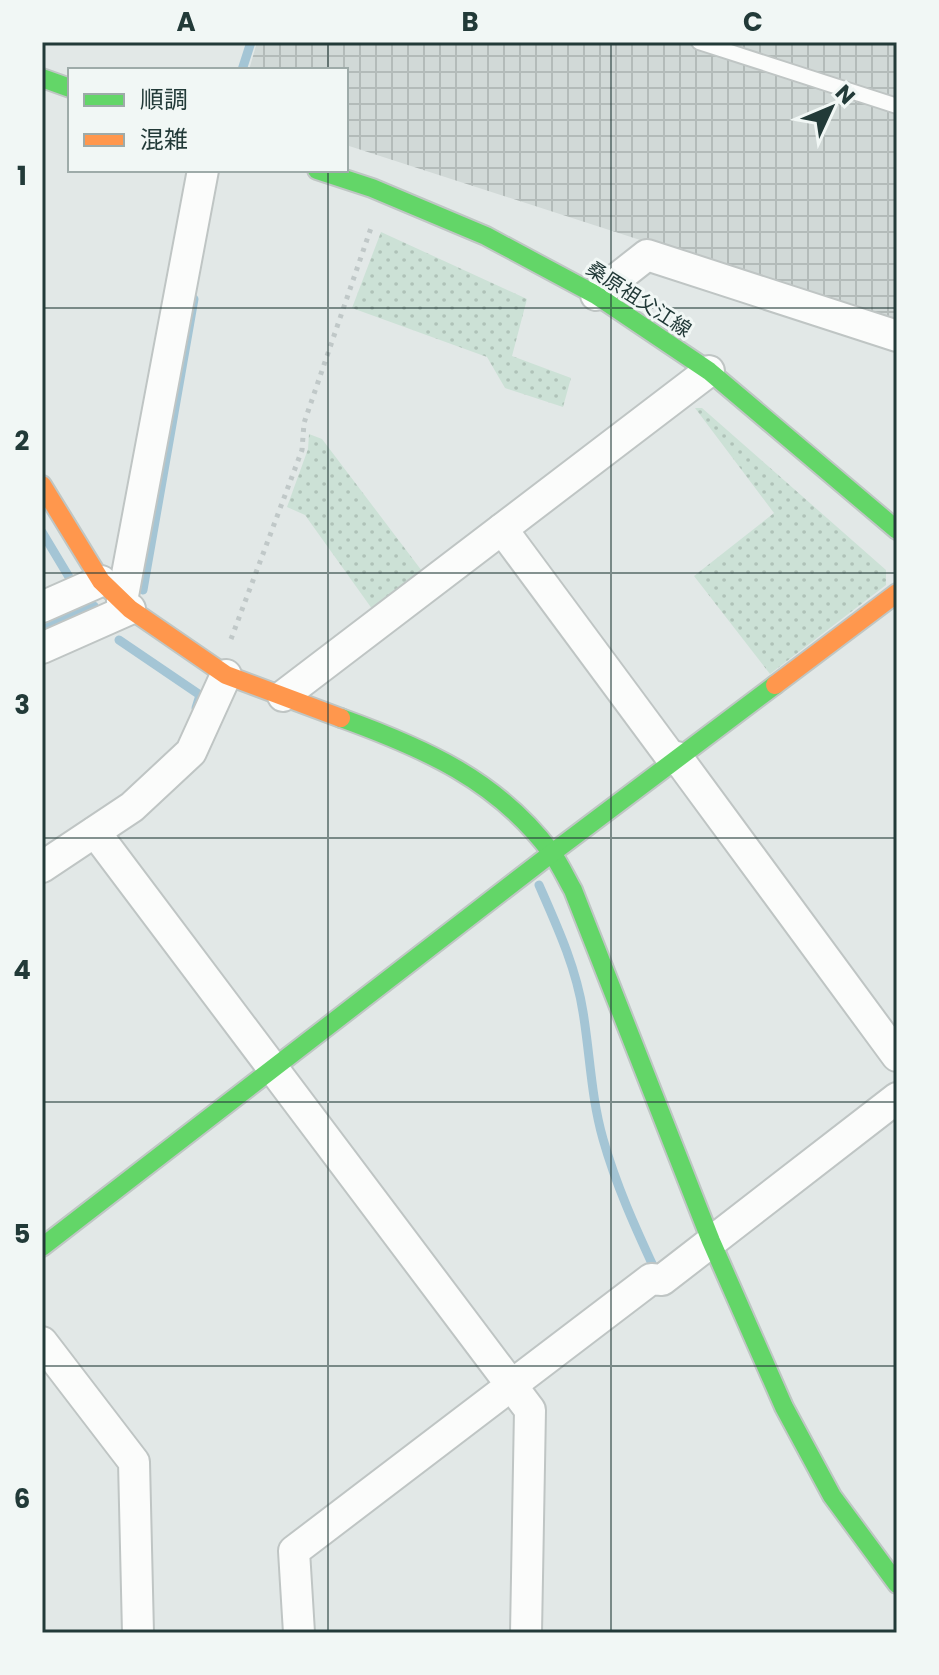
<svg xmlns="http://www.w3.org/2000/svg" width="939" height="1675" font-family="Poppins,'Noto Sans JP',sans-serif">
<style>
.industrial{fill:url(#industrial-grid)}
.grass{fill:url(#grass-dots)}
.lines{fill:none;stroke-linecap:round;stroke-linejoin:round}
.stream{stroke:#a4c5d5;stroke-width:9}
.lane-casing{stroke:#bfc5c4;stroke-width:18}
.street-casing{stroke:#bfc5c4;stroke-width:34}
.fast-casing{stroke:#bfc6c4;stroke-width:22}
.slow-casing{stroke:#bfc6c4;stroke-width:22}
.path{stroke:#c0c8c8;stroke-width:5;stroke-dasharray:4 6;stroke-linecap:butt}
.lane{stroke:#fbfcfb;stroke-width:14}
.street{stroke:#fbfcfb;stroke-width:30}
.fast{stroke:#63d668;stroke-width:18}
.slow{stroke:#ff974d;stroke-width:18}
.grid{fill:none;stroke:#223a38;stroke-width:2;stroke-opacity:0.55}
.labels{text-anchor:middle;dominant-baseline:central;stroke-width:6;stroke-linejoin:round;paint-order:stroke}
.street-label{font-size:20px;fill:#223a38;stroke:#f1f7f5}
.neatline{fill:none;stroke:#223a38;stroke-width:3}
.grid-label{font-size:26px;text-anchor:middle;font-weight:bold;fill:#223a38}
</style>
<defs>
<pattern id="industrial-grid" width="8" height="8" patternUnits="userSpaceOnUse" patternTransform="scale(2)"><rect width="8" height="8" fill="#d1d9d7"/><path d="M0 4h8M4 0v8" fill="none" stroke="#b3bbb9"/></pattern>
<pattern id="grass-dots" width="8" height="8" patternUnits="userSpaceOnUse" patternTransform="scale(2)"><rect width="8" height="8" fill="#cce1d6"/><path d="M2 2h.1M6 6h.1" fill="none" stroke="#afc2b8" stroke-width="1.8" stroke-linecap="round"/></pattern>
</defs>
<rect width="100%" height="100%" fill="#e2e8e7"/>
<!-- industrial -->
<polygon class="industrial" points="257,42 897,42 897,323 346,145 346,70 249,70"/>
<!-- grass -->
<g class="grass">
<polygon points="381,232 527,299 512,356 571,378 563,407 505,388 487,357 352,308"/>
<polygon points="695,408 702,408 886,570 886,585 770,674 694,576 774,513"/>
<polygon points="309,434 322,439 425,575 375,613 305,515 287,507 308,449"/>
</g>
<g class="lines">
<!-- stream -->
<g class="stream">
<polyline points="242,70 251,42"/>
<polyline points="42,532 72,582"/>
<polyline points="143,590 194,299"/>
<polyline points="42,630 94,606"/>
<polyline points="119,640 200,695 196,708"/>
<path d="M 539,885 C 557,926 576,967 583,1012 C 590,1054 591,1097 603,1139 C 616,1185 635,1227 655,1270"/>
</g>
<!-- lane casing -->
<g class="lane-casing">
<polyline id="lane" points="699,42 897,106"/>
</g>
<!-- street casing -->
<g class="street-casing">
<g id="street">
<polyline points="596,295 647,255 897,336"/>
<polyline points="502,529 673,760"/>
<polyline points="122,601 203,170"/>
<polyline points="42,607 101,581"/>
<polyline points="42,648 130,609"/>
<polyline points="283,696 709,371"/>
<polyline points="677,757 897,1056"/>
<polyline points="95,832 530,1410 526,1633"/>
<polyline points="42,867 132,807 191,752 226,675"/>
<polyline points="42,1342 134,1462 138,1633"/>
<polyline points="299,1633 294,1551 651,1279 662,1280 897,1098"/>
</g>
</g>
<!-- fast casing -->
<g class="fast-casing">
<g id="fast">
<polyline points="42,78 70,88"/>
<polyline points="317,170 372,188 486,236 596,295 709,371 897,530"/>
<path d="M 341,718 C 424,748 497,780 551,852 C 560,864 566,878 573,890 L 711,1241 L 784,1407 L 832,1496 L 897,1584"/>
<polyline points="42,1247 552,853 775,685"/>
</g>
</g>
<!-- slow casing -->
<g class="slow-casing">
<g id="slow">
<polyline points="42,485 101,581 130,609 226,675 341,718"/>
<polyline points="775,685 897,593"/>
</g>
</g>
<!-- path -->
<polyline class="path" points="231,639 302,450 304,423 372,225"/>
<!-- lane -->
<use href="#lane" class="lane"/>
<!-- street -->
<use href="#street" class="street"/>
<!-- fast -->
<use href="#fast" class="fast"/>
<!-- slow -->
<use href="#slow" class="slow"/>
</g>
<!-- grid -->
<path class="grid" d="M 328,42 L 328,70M 611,42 L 611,1633M 328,170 L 328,1633M 42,308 L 897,308M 42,573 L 897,573M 42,838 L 897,838M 42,1102 L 897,1102M 42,1366 L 897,1366"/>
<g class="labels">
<!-- street labels -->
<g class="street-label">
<text transform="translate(639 299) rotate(33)">桑原祖父江線</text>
</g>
</g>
<!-- border -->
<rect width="939" height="1675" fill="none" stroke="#f1f7f5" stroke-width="88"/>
<!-- legend -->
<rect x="68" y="68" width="280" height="104" fill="#f1f7f5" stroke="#9eaba9" stroke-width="2"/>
<rect x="84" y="94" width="40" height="12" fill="#63d668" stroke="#9eaba9" stroke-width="2"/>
<text x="140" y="108" font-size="24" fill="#223a38">順調</text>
<rect x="84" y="134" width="40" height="12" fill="#ff974d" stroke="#9eaba9" stroke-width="2"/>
<text x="140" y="148" font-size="24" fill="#223a38">混雑</text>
<!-- north arrow -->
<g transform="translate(831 108) rotate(46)" stroke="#f1f7f5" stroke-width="6" paint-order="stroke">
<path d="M0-6L14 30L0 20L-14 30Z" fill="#223a38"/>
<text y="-12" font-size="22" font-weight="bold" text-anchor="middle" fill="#223a38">N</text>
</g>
<rect x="44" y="44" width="851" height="1587" class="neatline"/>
<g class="grid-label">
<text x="186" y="31">A</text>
<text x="470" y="31">B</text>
<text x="753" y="31">C</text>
<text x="22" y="185">1</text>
<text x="22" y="450">2</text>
<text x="22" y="714">3</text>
<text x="22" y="979">4</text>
<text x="22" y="1243">5</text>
<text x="22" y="1508">6</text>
</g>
</svg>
